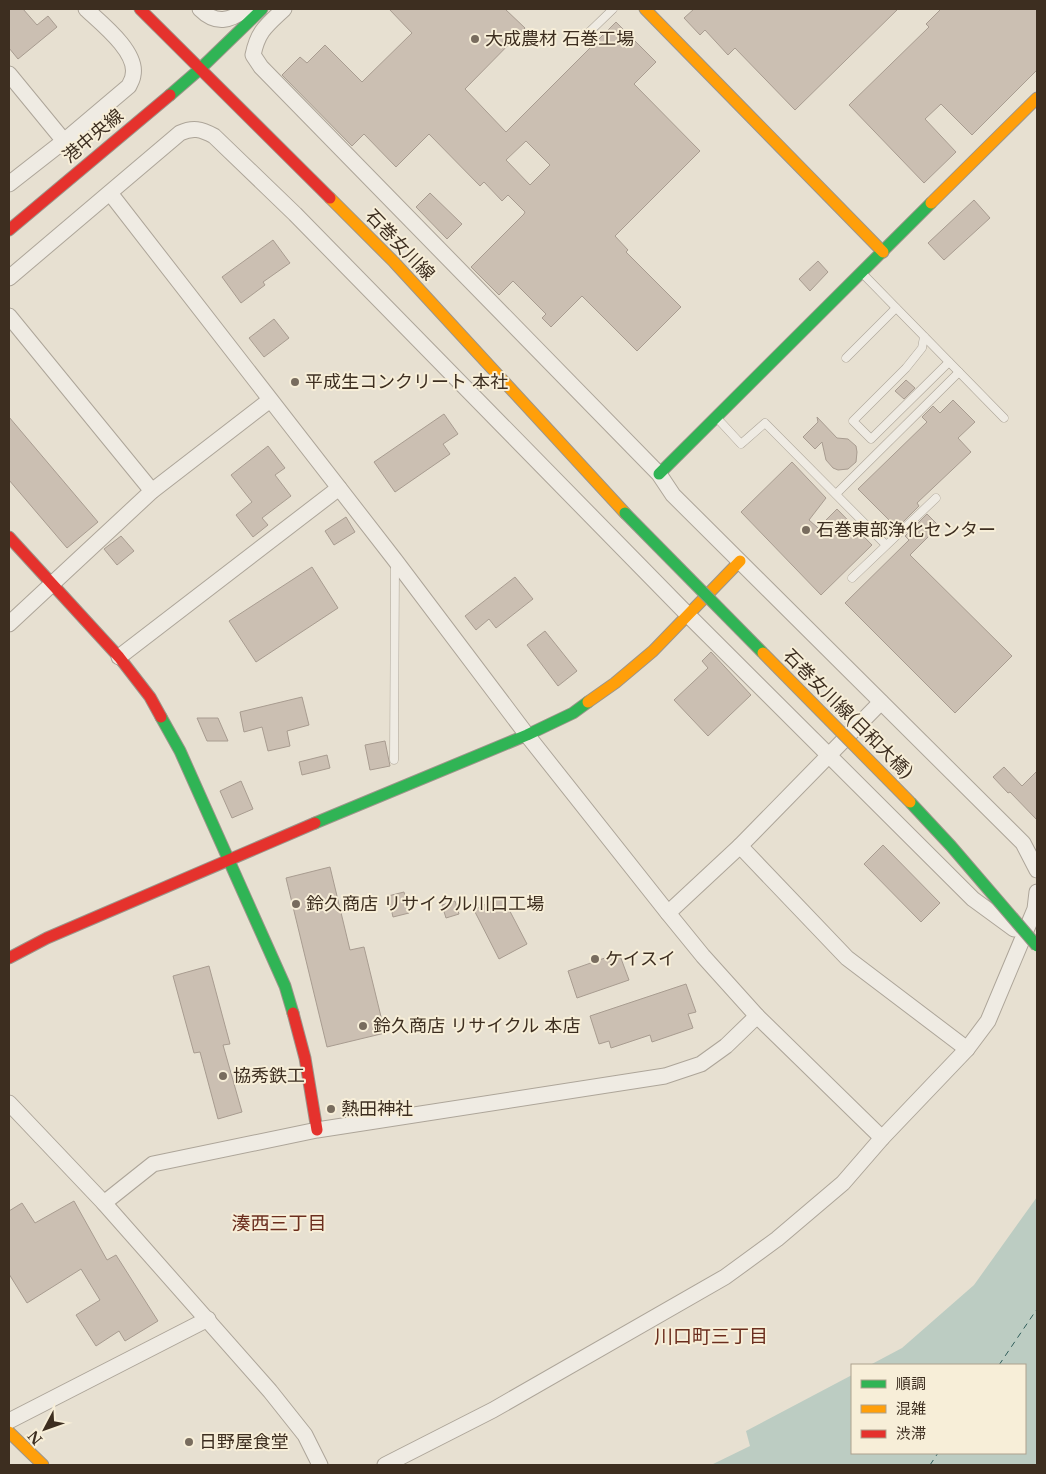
<svg xmlns="http://www.w3.org/2000/svg" width="1046" height="1474" font-family="'Libre Baskerville','Noto Sans JP',serif">
<style>
.water{fill:#bcccc2}
.lines{fill:none;stroke-linecap:round;stroke-linejoin:round}
.ferry{stroke:#2f5d5a;stroke-width:1;stroke-dasharray:6 5;stroke-linecap:butt}
.building{fill:#cbbfb2;stroke:#a89c90;fill-rule:evenodd}
.lane-casing{stroke:#ada599;stroke-width:9}
.street-casing{stroke:#ada599;stroke-width:17}
.fast-casing{stroke:#9c958a;stroke-width:13}
.slow-casing{stroke:#9c958a;stroke-width:13}
.jam-casing{stroke:#9c958a;stroke-width:13}
.lane{stroke:#efebe3;stroke-width:8}
.street{stroke:#efebe3;stroke-width:15}
.fast{stroke:#30b455;stroke-width:11}
.slow{stroke:#ff9f0a;stroke-width:11}
.jam{stroke:#e5322d;stroke-width:11}
.fast-bridge-casing{stroke:#9c958a;stroke-width:13;stroke-linecap:butt}
.slow-bridge-casing{stroke:#9c958a;stroke-width:13;stroke-linecap:butt}
.fast-bridge{stroke:#30b455;stroke-width:11}
.slow-bridge{stroke:#ff9f0a;stroke-width:11}
.poi-dot{fill:#786c5e;stroke:#f7eed8;stroke-width:2}
.labels{text-anchor:middle;dominant-baseline:central;stroke-width:4;stroke-linejoin:round;paint-order:stroke}
.poi-label{font-size:18px;fill:#3d2e20;stroke:#f7eed8;text-anchor:start}
.street-label{font-size:18px;fill:#3d2e20;stroke:#f7eed8}
.neighbourhood-label{font-size:19px;fill:#6b2e1e;stroke:#f7eed8}
</style>
<rect width="100%" height="100%" fill="#e7e0d1"/>
<!-- water -->
<polygon class="water" points="1037,1197 1037,1465 711,1465 750,1446 746,1431 852,1375 852,1453 1025,1453 1025,1365 870,1365 902,1348 974,1285"/>
<g class="lines">
<!-- ferry -->
<g class="ferry">
<polyline points="999,1365 1037,1309"/>
<polyline points="930,1465 938,1453"/>
</g>
</g>
<!-- building -->
<g class="building">
<polygon points="9,9 23,9 37,25 48,16 57,27 18,59 9,48"/>
<path d="M 389,9 L 505,9 L 525,28 L 465,89 L 506,132 L 616,22 L 656,62 L 634,84 L 700,151 L 615,236 L 628,250 L 626,252 L 681,307 L 637,351 L 582,296 L 551,327 L 542,318 L 546,314 L 513,281 L 499,295 L 471,267 L 524,214 L 525,212 L 508,195 L 502,201 L 484,182 L 480,186 L 429,134 L 396,167 L 364,134 L 352,146 L 282,75 L 300,57 L 307,63 L 325,45 L 362,82 L 412,33 ZM 526,141 L 550,165 L 530,185 L 506,160 Z"/>
<polygon points="694,9 898,9 795,110 735,48 728,55 705,30 700,35 684,18"/>
<polygon points="941,9 1037,9 1037,70 972,135 941,104 925,119 956,152 924,183 849,105 929,27 926,24"/>
<polygon points="430,193 462,224 447,239 416,207"/>
<polygon points="974,200 990,218 944,260 928,243"/>
<polygon points="273,240 290,263 263,282 265,285 241,303 222,277"/>
<polygon points="818,261 828,272 810,291 799,279"/>
<polygon points="274,319 289,338 264,357 249,338"/>
<polygon points="906,380 915,388 904,399 895,391"/>
<polygon points="953,400 975,422 958,438 971,452 917,503 919,506 897,528 858,489 927,422 922,417 933,406 940,413"/>
<polygon points="444,414 458,434 443,444 450,454 395,492 374,462"/>
<polygon points="9,417 98,522 67,548 9,480"/>
<polygon points="817,417 837,438 848,439 856,446 857,452 856,462 848,469 838,470 833,468 826,460 822,442 815,449 803,437 818,422"/>
<polygon points="268,446 285,468 275,475 291,496 262,518 268,525 253,537 236,515 252,502 231,475"/>
<polygon points="792,462 826,498 809,520 818,528 837,509 872,545 821,595 741,512"/>
<polygon points="927,514 939,526 910,555 1012,656 955,713 845,603 909,540 905,536"/>
<polygon points="346,517 355,532 334,545 325,531"/>
<polygon points="121,536 134,551 117,565 104,549"/>
<polygon points="312,567 338,608 256,662 229,621"/>
<polygon points="515,577 533,599 496,628 489,619 476,630 465,616"/>
<polygon points="545,631 577,671 558,686 527,645"/>
<polygon points="711,652 751,695 708,736 674,700 708,668 702,661"/>
<polygon points="302,697 309,725 287,731 290,746 268,751 262,727 244,732 240,712"/>
<polygon points="197,718 218,718 228,741 207,741"/>
<polygon points="385,741 390,766 370,770 365,745"/>
<polygon points="327,755 330,768 302,775 299,762"/>
<polygon points="1004,767 1022,786 1037,771 1037,820 1010,792 1008,793 993,777"/>
<polygon points="241,781 253,809 232,818 220,791"/>
<polygon points="883,845 940,903 921,922 864,864"/>
<polygon points="330,867 350,950 364,947 385,1033 327,1047 286,878"/>
<polygon points="404,892 409,913 393,917 388,896"/>
<polygon points="502,896 527,944 499,959 474,910"/>
<polygon points="455,901 459,914 446,918 442,905"/>
<polygon points="619,953 629,980 577,998 568,971"/>
<polygon points="209,966 230,1044 223,1045 242,1112 218,1119 200,1052 194,1053 173,976"/>
<polygon points="686,984 696,1012 688,1014 693,1028 652,1042 650,1035 611,1048 609,1041 599,1044 590,1016"/>
<polygon points="74,1201 107,1260 116,1255 158,1321 125,1341 119,1331 96,1346 76,1315 100,1300 81,1269 27,1303 9,1274 9,1211 22,1203 35,1223"/>
</g>
<g class="lines">
<!-- lane casing -->
<g class="lane-casing">
<g id="lane">
<polyline points="582,39 613,9"/>
<polyline points="862,273 1004,418"/>
<polyline points="924,337 922,348 906,368 853,421 871,439 949,362"/>
<polyline points="846,358 896,308"/>
<polyline points="717,418 741,444 765,423 886,545"/>
<polyline points="836,494 959,372"/>
<polyline points="852,578 936,498"/>
<polyline points="394,760 395,564"/>
</g>
</g>
<!-- street casing -->
<g class="street-casing">
<g id="street">
<path d="M 200,9 C 216,25 230,21 246,9"/>
<path d="M 284,9 C 266,26 258,31 253,55 L 261,67 L 659,474 L 673,495 L 1023,843 L 1037,870"/>
<polyline points="9,74 64,141"/>
<path d="M 9,184 L 64,141 L 129,86 C 130,83 133,79 133,75 C 138,52 101,23 86,9"/>
<polyline points="110,193 395,560 527,735 668,913 703,956 757,1016 882,1138"/>
<path d="M 9,278 L 180,133 C 193,127 201,129 214,136 L 295,214 L 689,616 L 973,899 L 1014,929"/>
<polyline points="9,316 152,491"/>
<polyline points="9,624 152,491 270,400"/>
<polyline points="119,657 339,488"/>
<polyline points="740,846 847,958 967,1049"/>
<polyline points="668,913 740,846 881,702"/>
<polyline points="9,1103 104,1203 270,1391 305,1435 320,1465"/>
<polyline points="104,1203 153,1164 317,1130 665,1076 701,1064 726,1046 757,1016"/>
<polyline points="9,1421 208,1319"/>
<polyline points="385,1465 493,1410 725,1277 777,1239 843,1183 882,1138 967,1049 988,1021 1035,909 1037,892"/>
</g>
</g>
<!-- fast casing -->
<g class="fast-casing">
<g id="fast">
<polyline points="170,95 200,69 262,9"/>
<polyline points="659,474 931,203"/>
<polyline points="161,717 180,751 285,986 293,1013"/>
<polyline points="315,823 527,735 573,713 588,702"/>
</g>
</g>
<!-- slow casing -->
<g class="slow-casing">
<g id="slow">
<polyline points="645,9 883,252"/>
<polyline points="330,198 394,262 625,513"/>
<polyline points="931,203 1037,98"/>
<polyline points="588,702 615,683 653,651 740,561"/>
<polyline points="9,1432 43,1465"/>
</g>
</g>
<!-- jam casing -->
<g class="jam-casing">
<g id="jam">
<polyline points="140,9 330,198"/>
<polyline points="9,230 170,95"/>
<polyline points="9,537 119,657 150,697 161,717"/>
<polyline points="9,958 47,938 315,823"/>
<polyline points="293,1013 305,1058 317,1130"/>
</g>
</g>
<!-- lane -->
<use href="#lane" class="lane"/>
<!-- street -->
<use href="#street" class="street"/>
<!-- fast -->
<use href="#fast" class="fast"/>
<!-- slow -->
<use href="#slow" class="slow"/>
<!-- jam -->
<use href="#jam" class="jam"/>
<!-- fast-bridge casing -->
<g class="fast-bridge-casing">
<g id="fast-bridge">
<polyline points="625,513 763,653"/>
<polyline points="910,802 951,846 1037,946"/>
</g>
</g>
<!-- slow-bridge casing -->
<g class="slow-bridge-casing">
<polyline id="slow-bridge" points="763,653 910,802"/>
</g>
<!-- fast-bridge -->
<use href="#fast-bridge" class="fast-bridge"/>
<!-- slow-bridge -->
<use href="#slow-bridge" class="slow-bridge"/>
</g>
<!-- markers -->
<g class="poi-dot">
<circle cx="475" cy="39" r="5"/>
<circle cx="295" cy="382" r="5"/>
<circle cx="806" cy="530" r="5"/>
<circle cx="296" cy="904" r="5"/>
<circle cx="595" cy="959" r="5"/>
<circle cx="363" cy="1026" r="5"/>
<circle cx="223" cy="1076" r="5"/>
<circle cx="331" cy="1109" r="5"/>
<circle cx="189" cy="1442" r="5"/>
</g>
<g class="labels">
<!-- poi labels -->
<g class="poi-label">
<text x="485" y="39">大成農材 石巻工場</text>
<text x="305" y="382">平成生コンクリート 本社</text>
<text x="816" y="530">石巻東部浄化センター</text>
<text x="306" y="904">鈴久商店 リサイクル川口工場</text>
<text x="605" y="959">ケイスイ</text>
<text x="373" y="1026">鈴久商店 リサイクル 本店</text>
<text x="233" y="1076">協秀鉄工</text>
<text x="341" y="1109">熱田神社</text>
<text x="199" y="1442">日野屋食堂</text>
</g>
<!-- street labels -->
<g class="street-label">
<text transform="translate(93 136) rotate(-40)">港中央線</text>
<text transform="translate(400 245) rotate(46)">石巻女川線</text>
<text transform="translate(848 714) rotate(45)">石巻女川線(日和大橋)</text>
</g>
<!-- neighbourhood labels -->
<g class="neighbourhood-label">
<text x="279" y="1223">湊西三丁目</text>
<text x="711" y="1336">川口町三丁目</text>
</g>
</g>
<!-- border -->
<rect width="1046" height="1474" fill="none" stroke="#3d2e20" stroke-width="20"/>
<!-- legend -->
<rect x="851" y="1364" width="175" height="90" fill="#f7eed8" stroke="#ada18e"/>
<rect x="861" y="1380" width="25" height="8" fill="#30b455" stroke="#ada18e"/>
<text x="896" y="1389" font-size="15" fill="#3d2e20">順調</text>
<rect x="861" y="1405" width="25" height="8" fill="#ff9f0a" stroke="#ada18e"/>
<text x="896" y="1414" font-size="15" fill="#3d2e20">混雑</text>
<rect x="861" y="1430" width="25" height="8" fill="#e5322d" stroke="#ada18e"/>
<text x="896" y="1439" font-size="15" fill="#3d2e20">渋滞</text>
<!-- north arrow -->
<g transform="translate(45 1429) rotate(229)" stroke="#f7eed8" stroke-width="4" paint-order="stroke">
<path d="M0-4L9 19L0 12L-9 19Z" fill="#3d2e20"/>
<text y="-8" font-size="14" font-weight="bold" text-anchor="middle" fill="#3d2e20">N</text>
</g>
</svg>
